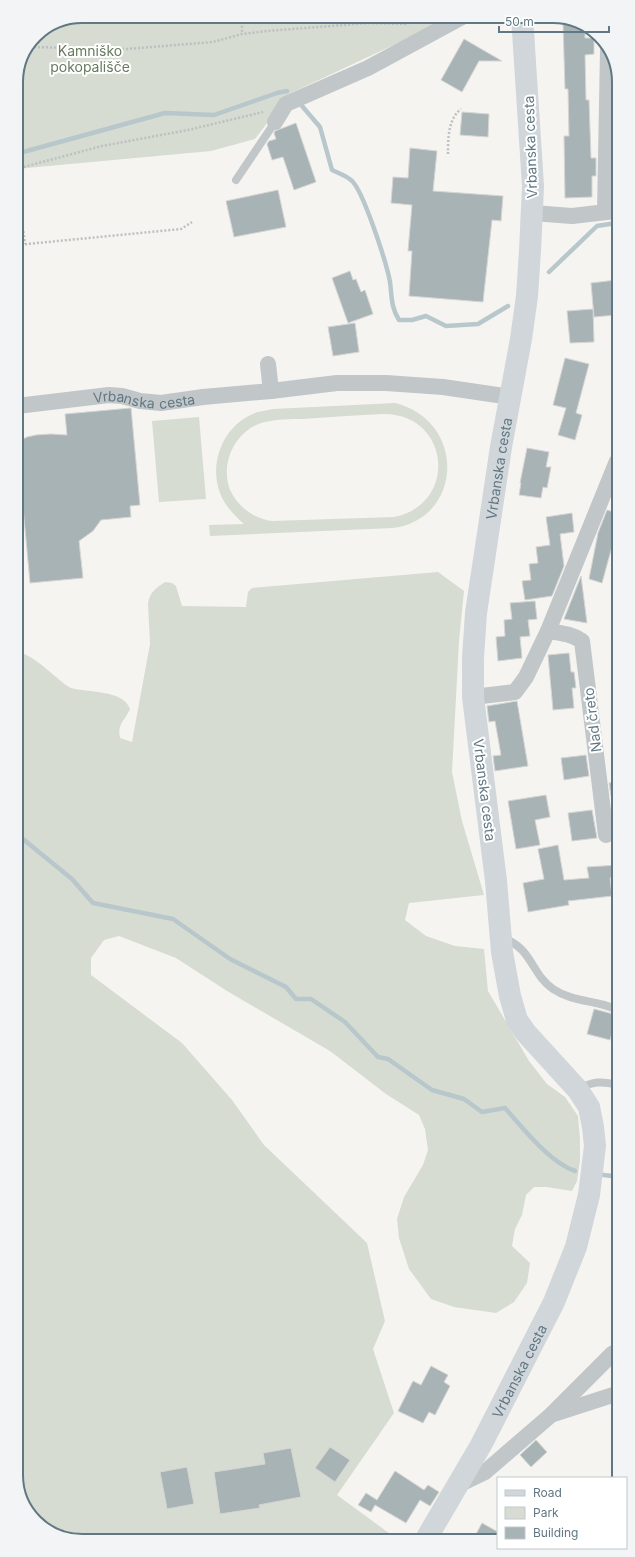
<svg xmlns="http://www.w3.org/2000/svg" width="635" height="1557" font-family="Inter,sans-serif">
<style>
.green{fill:#d6dcd1;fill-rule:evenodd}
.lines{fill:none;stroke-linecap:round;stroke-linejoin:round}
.stream{stroke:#b8c7cb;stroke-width:4.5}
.building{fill:#a8b3b6;stroke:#d6d5d3}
.path{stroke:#bdbfc1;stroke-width:2.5;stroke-dasharray:2 2;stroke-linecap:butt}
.lane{stroke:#c1c6c9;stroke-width:8}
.street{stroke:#c1c6c9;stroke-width:16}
.secondary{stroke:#d0d6da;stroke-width:22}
.labels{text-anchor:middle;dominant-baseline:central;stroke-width:4;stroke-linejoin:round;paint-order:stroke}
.park-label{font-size:14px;fill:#687a60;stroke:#fff}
.street-label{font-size:14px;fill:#617884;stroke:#fff}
.rim{fill:none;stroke:#617884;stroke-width:2}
</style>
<rect width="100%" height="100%" fill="#f5f4f0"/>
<!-- green -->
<g class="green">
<polygon points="82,16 451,16 402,41 289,94 255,139 211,151 16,169 16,78 35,35"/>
<path d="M 395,403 C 467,421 463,519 393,528 L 210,536 L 209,525 L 244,524 C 234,515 225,506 220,493 C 208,461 225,422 258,412 C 263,411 268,410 273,409 ZM 383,414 C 450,413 459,504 394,517 L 272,521 C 253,518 238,507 230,490 C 220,463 235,432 261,423 C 275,419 290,419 304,419 C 330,417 356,415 383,414 Z"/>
<polygon points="199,417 206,499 159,502 152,421"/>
<path d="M 438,572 L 464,591 L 459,641 L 452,772 L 462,821 L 484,895 L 409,903 L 405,920 L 426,936 L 455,946 L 484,949 L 488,991 L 529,1061 L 547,1084 L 565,1097 L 578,1116 L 580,1139 L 580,1160 L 577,1181 L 572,1191 L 546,1187 L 534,1187 L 526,1195 L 522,1215 L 515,1229 L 512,1246 L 530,1263 L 527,1283 L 514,1302 L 496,1313 L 454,1307 L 431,1299 L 409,1269 L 399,1238 L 397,1219 L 404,1197 L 423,1165 L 428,1150 L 425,1129 L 419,1115 L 386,1094 L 330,1051 L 227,991 L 176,958 L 119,936 L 104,940 L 91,958 L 91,975 L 182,1043 L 232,1100 L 264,1145 L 367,1243 L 385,1321 L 373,1349 L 394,1413 L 337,1495 L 397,1539 L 77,1541 L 42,1527 L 19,1496 L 17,651 C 34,657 43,666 56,677 C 60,680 66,686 71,688 C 87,693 123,689 130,709 C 125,721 117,723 120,738 L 132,742 L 150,644 L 148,603 C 150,592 156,588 165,582 L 172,583 L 176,586 L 182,606 L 246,607 L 248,592 L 252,588 Z"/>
</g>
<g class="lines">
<!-- stream -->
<g class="stream">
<path d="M 302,106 L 320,127 L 332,170 C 338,173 345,175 351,180 C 363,189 387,265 390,282 C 392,298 391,307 399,320 L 412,320 L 426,316 L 446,326 L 478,324 L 508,306"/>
<polyline points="16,154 165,113 214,115 277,93 287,91"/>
<polyline points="549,272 597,226 616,223"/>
<path d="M 18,835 L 72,879 L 93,903 L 173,919 L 230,959 L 286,987 L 296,999 L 311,999 L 345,1022 L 378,1057 L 388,1059 L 432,1090 L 464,1099 L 482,1112 L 505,1108 C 523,1128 550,1163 575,1171"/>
<polyline points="596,1174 612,1176 618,1174"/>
</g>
</g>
<!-- building -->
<g class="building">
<polygon points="574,22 585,27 585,38 594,38 594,54 585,55 586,100 589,100 591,158 596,158 596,176 592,176 592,197 565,198 564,136 569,136 568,89 565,89 563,23"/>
<polygon points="464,39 502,61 479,61 462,92 441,80"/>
<polygon points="462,112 489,114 488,137 460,135"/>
<polygon points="296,123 316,182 294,190 283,157 272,160 267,144 269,141 276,139 274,133 275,131"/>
<polygon points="410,148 437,151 433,191 503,196 501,221 492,220 483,302 409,296 412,251 408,251 412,205 391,203 393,177 408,178"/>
<polygon points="278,190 286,227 234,237 226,201"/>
<polygon points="350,271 353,280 356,279 361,292 365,290 373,314 348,323 332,278"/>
<polygon points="616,280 616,315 594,317 591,283"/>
<polygon points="593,309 594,342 570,343 567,311"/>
<polygon points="355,323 359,352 333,356 328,327"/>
<polygon points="565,358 589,364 576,413 582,415 575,440 558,435 566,408 553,405"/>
<polygon points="131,408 140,505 130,506 131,517 101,520 93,531 79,541 83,578 30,583 17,442 27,437 36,435 51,434 67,435 65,414"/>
<polygon points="527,448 549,452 546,467 551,467 547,488 543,487 541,498 519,495 521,483 520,483"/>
<polygon points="607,510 617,513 617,544 613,543 602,583 589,579 598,533"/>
<polygon points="572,513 574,532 560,534 564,566 552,596 525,600 522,581 531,580 529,564 538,563 536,547 550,545 546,517"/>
<polygon points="581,576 587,623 564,619"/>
<polygon points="535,601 537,619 528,620 530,636 520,637 522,658 498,661 496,637 505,636 504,620 512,619 510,603"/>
<polygon points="569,653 571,672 574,672 576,688 572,688 574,708 553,710 548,655"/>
<polygon points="517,701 528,766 495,771 493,756 501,755 495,721 489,722 487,706"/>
<polygon points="586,755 589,776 564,780 561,758"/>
<polygon points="617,782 617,795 611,796 609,783"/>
<polygon points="546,795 550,817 535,820 540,845 516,849 508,801"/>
<polygon points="592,810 597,838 572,841 568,813"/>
<polygon points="558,845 564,880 589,878 587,867 618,865 618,877 610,878 612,896 568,901 569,905 528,912 523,883 544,879 538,849"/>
<polygon points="594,1009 617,1015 610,1040 587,1034"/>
<polygon points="431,1366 448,1375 444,1382 450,1386 435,1415 429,1412 423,1423 398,1411 413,1381 421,1385"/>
<polygon points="536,1440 547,1452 531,1467 520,1455"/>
<polygon points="330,1447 350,1460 335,1482 315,1468"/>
<polygon points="291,1448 301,1497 259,1505 260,1508 220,1514 214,1472 265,1464 263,1453"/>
<polygon points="187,1467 194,1504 167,1509 160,1472"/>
<polygon points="395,1471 424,1490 428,1485 439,1492 430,1506 420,1500 406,1523 375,1505 371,1512 358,1505 366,1493 377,1500"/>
<polygon points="482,1523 498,1532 498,1538 474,1538"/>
</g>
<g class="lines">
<!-- path -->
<g class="path">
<polyline points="232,16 242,21 242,34"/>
<polyline points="30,47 127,49 213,42 242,34 267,31 368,23 406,24 426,16"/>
<path d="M 448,154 C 448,139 448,119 461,109"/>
<polyline points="16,169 102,146 188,130 263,112"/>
<polyline points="16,214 19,215 23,229 25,244"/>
<polyline points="17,245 181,229 192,222"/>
</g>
<!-- lane -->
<g class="lane">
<polyline points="236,180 275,122"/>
<path d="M 502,938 C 532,947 531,974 553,989 C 568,999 584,1000 600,1004 C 606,1005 612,1008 618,1010"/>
<path d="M 579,1089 C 593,1081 602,1081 618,1085"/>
</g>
<!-- street -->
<g class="street">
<polyline points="275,122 286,104 368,68 464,16"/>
<polyline points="605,212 608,50"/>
<polyline points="533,213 572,216 615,211"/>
<polyline points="268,364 271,391"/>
<path id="s1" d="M 17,406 L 109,395 L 122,396 L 140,401 L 161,403 L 203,397 L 271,391 L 337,383 L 386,383 L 443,387 L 511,397"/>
<path d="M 548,631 C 561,633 572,634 582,641 L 606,835"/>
<polyline points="473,697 515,692 526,677 548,631 617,461"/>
<polyline points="554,1414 619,1393"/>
<polyline points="458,1485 485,1472 551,1415 612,1354 619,1350"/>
</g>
<!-- secondary -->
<path class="secondary" id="s2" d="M 426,1539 L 481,1445 L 554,1302 L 576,1247 L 589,1195 L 595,1146 L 593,1127 L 589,1107 L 578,1090 L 526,1033 L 517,1020 L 510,996 L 502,952 L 496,881 L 473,697 L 473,658 L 476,613 L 501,447 L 521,339 L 527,296 L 530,251 L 533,186 L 522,16"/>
</g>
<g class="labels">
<!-- park labels -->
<g class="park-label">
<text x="90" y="50">Kamniško<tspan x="90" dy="16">pokopališče</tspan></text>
</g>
<!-- street labels -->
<g class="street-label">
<text transform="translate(530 147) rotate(-92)">Vrbanska cesta</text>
<text stroke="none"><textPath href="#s1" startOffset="128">Vrbanska cesta</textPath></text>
<text stroke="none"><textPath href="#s2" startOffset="1141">Vrbanska cesta</textPath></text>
<text transform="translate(592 720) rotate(-97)">Nad čreto</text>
<text transform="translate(485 790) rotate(83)">Vrbanska cesta</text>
<text stroke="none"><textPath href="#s2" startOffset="192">Vrbanska cesta</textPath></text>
</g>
</g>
<!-- crop -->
<path d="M0 0H635V1557H0ZM82 23H553A59 59 0 0 1 612 82V1475A59 59 0 0 1 553 1534H82A59 59 0 0 1 23 1475V82A59 59 0 0 1 82 23Z" fill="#f2f4f5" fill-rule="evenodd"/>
<path class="rim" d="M82 23H553A59 59 0 0 1 612 82V1475A59 59 0 0 1 553 1534H82A59 59 0 0 1 23 1475V82A59 59 0 0 1 82 23Z"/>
<!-- legend -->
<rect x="497" y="1477" width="130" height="72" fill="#ffffff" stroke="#c0c9ce"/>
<rect x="505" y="1490" width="20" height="6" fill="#d0d6da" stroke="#c0c9ce"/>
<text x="533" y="1497" font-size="12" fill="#617884">Road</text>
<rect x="505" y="1507" width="20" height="12" fill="#d6dcd1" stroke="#c0c9ce"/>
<text x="533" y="1517" font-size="12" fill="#617884">Park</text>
<rect x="505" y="1527" width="20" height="12" fill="#a8b3b6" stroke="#c0c9ce"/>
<text x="533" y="1537" font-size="12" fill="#617884">Building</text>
<!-- scale -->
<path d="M499 26v6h110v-6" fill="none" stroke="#617884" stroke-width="2"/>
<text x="505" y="26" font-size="12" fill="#617884" stroke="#ffffff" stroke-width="3" paint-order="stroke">50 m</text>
</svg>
